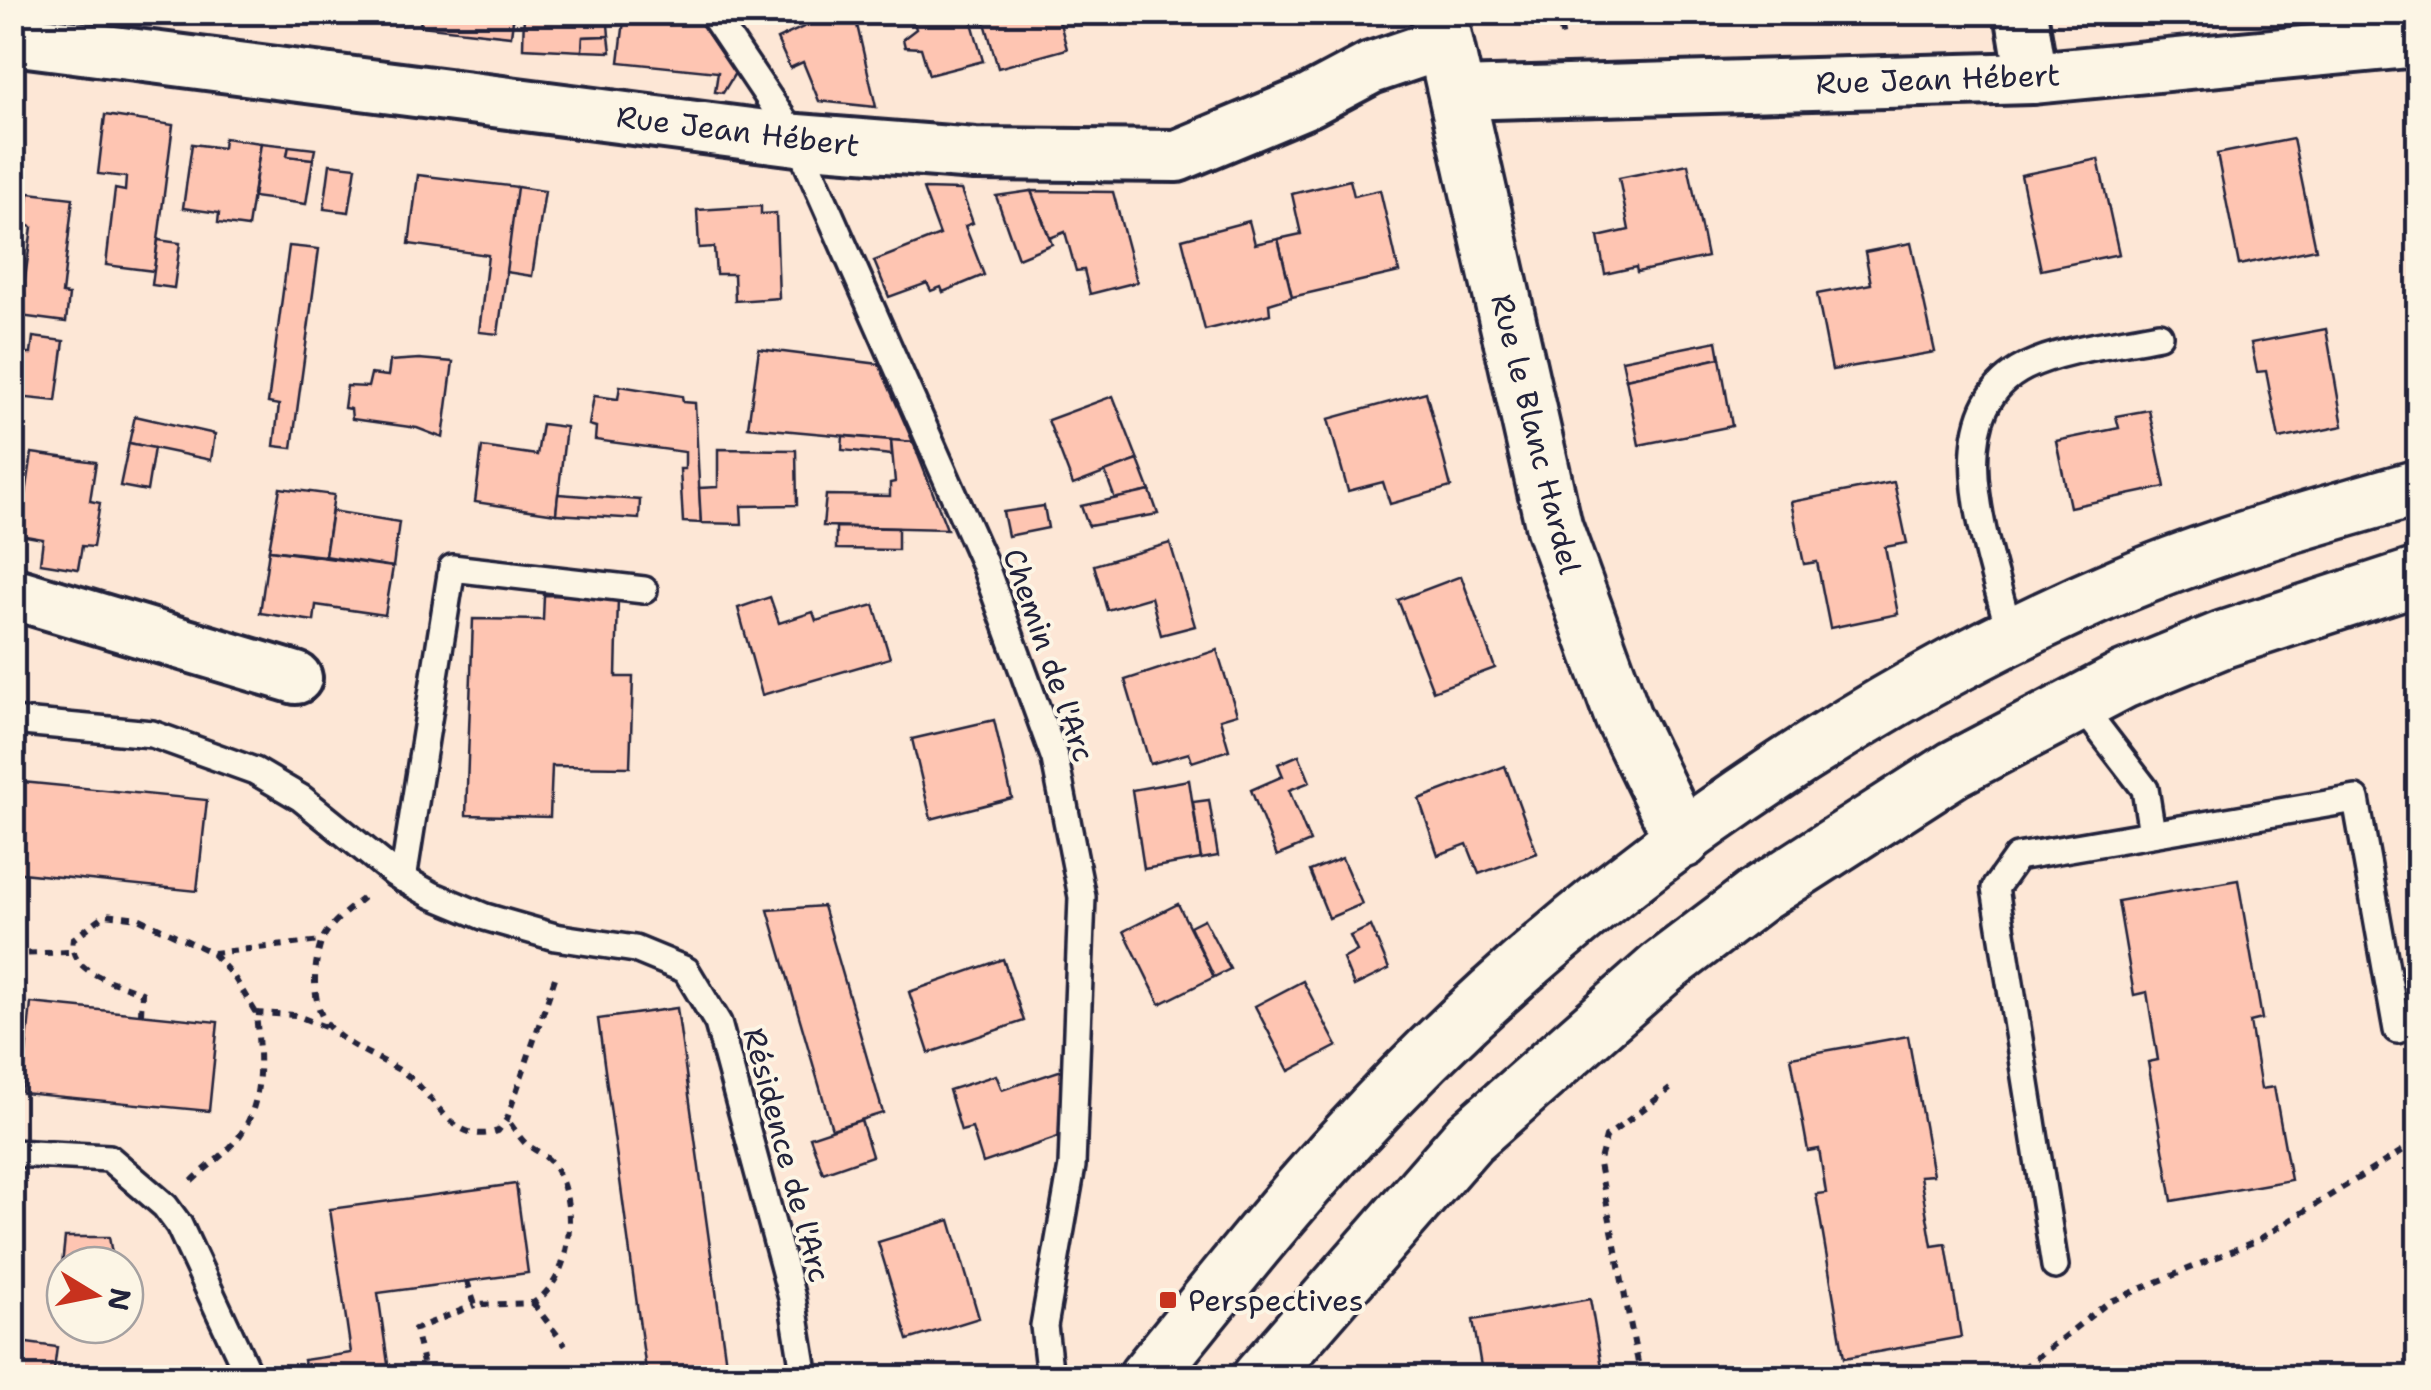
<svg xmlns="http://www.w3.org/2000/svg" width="2431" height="1390" font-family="'Shantell Sans',sans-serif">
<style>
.building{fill:#fec5b2;stroke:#22223b;stroke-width:2.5}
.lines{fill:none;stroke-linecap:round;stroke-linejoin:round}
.lane-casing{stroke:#22223b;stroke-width:32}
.street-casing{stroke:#22223b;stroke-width:58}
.secondary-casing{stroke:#22223b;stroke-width:62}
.path{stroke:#22223b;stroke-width:6;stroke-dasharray:8 8;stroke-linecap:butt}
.lane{stroke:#fcf5e5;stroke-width:25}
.street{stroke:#fcf5e5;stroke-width:50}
.secondary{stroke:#fcf5e5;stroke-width:55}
.poi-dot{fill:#c8321e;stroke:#fcf5e5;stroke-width:4}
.labels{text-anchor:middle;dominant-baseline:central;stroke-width:8;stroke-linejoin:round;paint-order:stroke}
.street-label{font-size:30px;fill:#22223b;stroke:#fcf5e5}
.poi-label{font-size:30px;fill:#22223b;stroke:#fcf5e5;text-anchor:start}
</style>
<rect width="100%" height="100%" fill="#fde7d6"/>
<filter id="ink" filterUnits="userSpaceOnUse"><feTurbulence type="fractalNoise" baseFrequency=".01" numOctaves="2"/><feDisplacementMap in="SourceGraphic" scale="20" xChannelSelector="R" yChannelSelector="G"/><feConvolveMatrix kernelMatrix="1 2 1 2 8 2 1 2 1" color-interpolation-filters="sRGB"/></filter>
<g filter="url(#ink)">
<!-- building -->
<g class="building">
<polygon points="340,12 409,12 408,22"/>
<polygon points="422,12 514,12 511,36 420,26"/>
<polygon points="524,12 607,12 609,36 583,37 582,51 523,48"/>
<polygon points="625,12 693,12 735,73 723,93 715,92 718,72 619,62"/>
<polygon points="836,12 854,12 876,107 819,101 803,62 790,68 777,39"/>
<polygon points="911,12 969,12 983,61 929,75 921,48 905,47 903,39 916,29"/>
<polygon points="982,12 1057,12 1067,49 998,68"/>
<polygon points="1120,12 1179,12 1123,25"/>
<polygon points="609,36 611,52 582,51 583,37"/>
<polygon points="105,115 173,125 154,271 106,265 115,189 125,191 126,177 98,174"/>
<polygon points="224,138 261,143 248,227 218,223 219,213 183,208 192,144 223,148"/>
<polygon points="2293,139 2316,249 2239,265 2217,154"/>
<polygon points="261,143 289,146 287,156 313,159 306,204 253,197"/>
<polygon points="289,146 315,149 313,159 287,156"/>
<polygon points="2098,159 2119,254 2041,270 2021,175"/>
<polygon points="330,164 356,167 349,212 324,209"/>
<polygon points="1688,164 1707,257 1637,272 1636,267 1605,274 1598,237 1629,230 1619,178"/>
<polygon points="418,175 518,187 498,334 479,332 488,255 409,244"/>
<polygon points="1350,180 1354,196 1380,190 1399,272 1292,297 1278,239 1301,234 1292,194"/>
<polygon points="517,187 545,191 532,276 506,272"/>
<polygon points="923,189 961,190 973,223 965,226 984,275 943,292 941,287 931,291 927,283 889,297 874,261 940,235"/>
<polygon points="1031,191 1113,192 1137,282 1090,294 1084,270 1076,271 1065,232 1050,238"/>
<polygon points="1031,191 1052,244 1018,258 996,196"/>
<polygon points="29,193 73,198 62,294 69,295 66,322 20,316 32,227 25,225"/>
<polygon points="761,206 761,214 776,213 779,298 735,301 734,274 716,274 714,247 699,248 697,210"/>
<polygon points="1249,221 1255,244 1278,239 1292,297 1269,304 1270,314 1205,330 1182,239"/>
<polygon points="158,240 180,243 174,288 152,285"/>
<polygon points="1911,243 1935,352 1832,370 1817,294 1871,284 1865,252"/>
<polygon points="289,246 319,249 292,448 274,446 279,405 268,403"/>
<polygon points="2326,329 2343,426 2279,439 2266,371 2257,372 2251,343"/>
<polygon points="33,337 64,341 56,401 17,397 22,354 31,354"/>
<polygon points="1717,341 1720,358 1626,379 1622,360"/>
<polygon points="759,349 879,364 913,442 748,427"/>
<polygon points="1720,358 1732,426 1639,445 1626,379"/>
<polygon points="419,359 453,362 443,438 417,428 352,419 351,409 344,408 347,386 368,387 371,374 388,376 390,361"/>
<polygon points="620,386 682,396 683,402 695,403 701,523 683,522 680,469 685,469 685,452 595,440 596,427 589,425 594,396 618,399"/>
<polygon points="1426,392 1451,487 1390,504 1383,482 1348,491 1328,419"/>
<polygon points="1113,396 1138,460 1073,485 1048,420"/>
<polygon points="2149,410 2165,487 2070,507 2056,441 2119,428 2116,416"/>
<polygon points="135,416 215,434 211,460 129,443"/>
<polygon points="542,424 566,427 556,514 475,502 482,447 537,455"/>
<polygon points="843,436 891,440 892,455 842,450"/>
<polygon points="891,440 913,442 947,529 823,526 826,495 890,496 890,483 895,482"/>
<polygon points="129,443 154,448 147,491 120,486"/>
<polygon points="718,449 796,450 797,505 741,506 742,524 701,523 699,488 718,487"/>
<polygon points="32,453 96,462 90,501 100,503 93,547 82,546 78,569 40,563 43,539 20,535"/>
<polygon points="1138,460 1150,491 1115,499 1105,472"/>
<polygon points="1894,482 1907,543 1885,547 1898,614 1830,628 1817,562 1804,564 1791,502"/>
<polygon points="280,488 334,495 325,556 269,550"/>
<polygon points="1150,491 1158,514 1089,526 1086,520 1081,506"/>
<polygon points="558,494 640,500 639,519 556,514"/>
<polygon points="1044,506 1048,528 1008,536 1003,512"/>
<polygon points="332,511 399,522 393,567 325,556"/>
<polygon points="836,527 898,528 898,550 836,549"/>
<polygon points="1170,543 1195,626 1161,635 1151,597 1107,610 1094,565"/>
<polygon points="269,550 393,567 385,615 316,605 314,621 260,613"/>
<polygon points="1461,576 1495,668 1433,691 1398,600"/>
<polygon points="544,595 618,597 616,677 633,677 630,767 552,766 550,817 466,815 473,619 543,620"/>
<polygon points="770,597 779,623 813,612 816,621 874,605 890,658 762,695 738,608"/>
<polygon points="1217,650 1237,714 1220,719 1229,750 1192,762 1189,753 1150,764 1125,680"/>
<polygon points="994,720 1012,798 931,819 912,739"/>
<polygon points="1299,755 1310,782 1289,790 1310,842 1277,856 1251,790 1283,776 1278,764"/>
<polygon points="1505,766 1537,853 1479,874 1467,844 1438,855 1419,799"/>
<polygon points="1189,780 1201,859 1144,869 1132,790"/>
<polygon points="12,781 207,800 197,891 12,872"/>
<polygon points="1209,800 1218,856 1201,859 1193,802"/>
<polygon points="1342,858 1362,904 1329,918 1310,871"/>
<polygon points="2238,880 2262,1019 2250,1022 2261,1089 2274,1087 2291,1180 2172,1201 2148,1062 2158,1060 2147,992 2134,995 2118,901"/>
<polygon points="1178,904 1214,977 1160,1004 1124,931"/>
<polygon points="823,906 883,1113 832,1129 768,910"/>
<polygon points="1204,919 1230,969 1214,977 1190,926"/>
<polygon points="1371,926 1389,969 1354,986 1343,959 1357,951 1350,936"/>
<polygon points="1003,959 1024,1021 929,1053 909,992"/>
<polygon points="1303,981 1337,1046 1289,1071 1255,1006"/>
<polygon points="31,1003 218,1022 209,1111 22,1093"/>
<polygon points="677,1008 728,1378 647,1378 598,1019"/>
<polygon points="1908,1036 1933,1175 1920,1176 1932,1246 1946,1244 1961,1337 1844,1358 1816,1194 1826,1193 1819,1149 1808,1151 1791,1057"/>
<polygon points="1062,1070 1061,1136 983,1163 972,1128 961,1131 949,1090 996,1075 1002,1090"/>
<polygon points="861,1120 872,1156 823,1173 810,1137"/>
<polygon points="516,1184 528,1273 378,1293 390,1378 307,1378 304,1360 351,1353 330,1209"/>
<polygon points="950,1220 979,1318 908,1340 878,1242"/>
<polygon points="65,1237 109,1237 114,1265 65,1265 65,1295 59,1294"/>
<polygon points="1590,1299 1604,1378 1483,1378 1473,1320"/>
<polygon points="12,1341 57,1347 53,1378 12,1378"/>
</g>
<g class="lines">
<!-- lane casing -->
<g class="lane-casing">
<g id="lane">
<polyline points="711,12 797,140 983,561 1055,759 1082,897 1072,1166 1044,1326 1050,1378"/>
<path d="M 2010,636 C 1994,561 1931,414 2025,367 C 2064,348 2116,344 2159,335"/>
<polyline points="2079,703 2145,789 2152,833"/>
<polyline points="12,721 152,734 255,771 301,798 395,874 432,895 485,917 555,937 635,949 686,970 718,1023 792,1298 805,1378"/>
<polyline points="403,879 452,568 644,590"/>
<polyline points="12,1153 109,1158 165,1206 179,1225 250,1378"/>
<polyline points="2055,1266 1995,888 2017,857 2356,799 2397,1030"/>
</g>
</g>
<!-- street casing -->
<g class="street-casing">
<g id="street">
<polyline points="2021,12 2032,78"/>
<polyline points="12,39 797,140 975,154 1177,156 1309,101 1371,68 1445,43"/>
<polyline points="1456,94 2032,78 2418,41"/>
<polyline points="12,593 296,678"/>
</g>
</g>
<!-- secondary casing -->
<g class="secondary-casing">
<g id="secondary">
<polyline points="1438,12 1554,527 1623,717 1683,840"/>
<path d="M 1146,1378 C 1213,1296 1279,1211 1351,1134 C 1559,907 1840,704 2124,584 C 2219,544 2319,516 2418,488"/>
<polyline points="1260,1378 1469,1138 1662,968 1757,896 1954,769 2124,680 2224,639 2418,576"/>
</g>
</g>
<!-- path -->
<g class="path">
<polyline points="1558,12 1563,40"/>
<path d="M 363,898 C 349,910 327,925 321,943 C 312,970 311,1011 333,1031 C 354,1050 384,1059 407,1075 C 438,1098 452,1146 498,1131 L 507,1119 L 555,978"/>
<polyline points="12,954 71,952"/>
<polyline points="213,954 234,977 256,1013"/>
<path d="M 141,1014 L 142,993 C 116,982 67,973 73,939 L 106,914 L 138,918 L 213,953 L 321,941"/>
<path d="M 192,1181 C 205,1168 222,1157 234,1143 C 266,1105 260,1059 256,1013 L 295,1015 L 328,1028"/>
<path d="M 467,1281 L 475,1305 L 533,1303 C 574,1279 580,1198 551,1162 C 544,1154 534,1150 526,1144 C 519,1137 513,1127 507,1119"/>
<polyline points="533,1303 565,1345"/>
<polyline points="423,1363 415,1329 475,1305"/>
<polyline points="1641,1378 1599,1164 1606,1137 1670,1089"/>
<polyline points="2010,1378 2109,1302 2258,1240 2418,1141"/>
</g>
<!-- lane -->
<use href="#lane" class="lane"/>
<!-- street -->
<use href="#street" class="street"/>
<!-- secondary -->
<use href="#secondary" class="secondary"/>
</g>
</g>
<!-- markers -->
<rect class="poi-dot" x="1158" y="1290" width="20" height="20" rx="5"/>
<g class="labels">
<!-- street labels -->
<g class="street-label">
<text transform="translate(1938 79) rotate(-2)">Rue Jean Hébert</text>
<text transform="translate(738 131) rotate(7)">Rue Jean Hébert</text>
<text transform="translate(1536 434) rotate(76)">Rue le Blanc Hardel</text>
<text transform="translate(1049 655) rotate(71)">Chemin de l'Arc</text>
<text transform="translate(787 1155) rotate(75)">Résidence de l'Arc</text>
</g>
<!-- poi labels -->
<g class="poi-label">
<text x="1188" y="1300">Perspectives</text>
</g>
</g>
<!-- margin -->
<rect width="2431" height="1390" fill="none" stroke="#fcf5e5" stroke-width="50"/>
<rect x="25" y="25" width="2381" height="1340" fill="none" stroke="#22223b" stroke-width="4" filter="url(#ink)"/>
<!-- north arrow -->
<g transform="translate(95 1295) rotate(100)"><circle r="48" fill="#fcf5e5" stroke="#a5a1a1" stroke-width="2.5"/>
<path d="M0-8L18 38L0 25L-18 38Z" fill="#c8321e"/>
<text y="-15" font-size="28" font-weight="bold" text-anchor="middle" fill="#22223b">N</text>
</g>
</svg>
